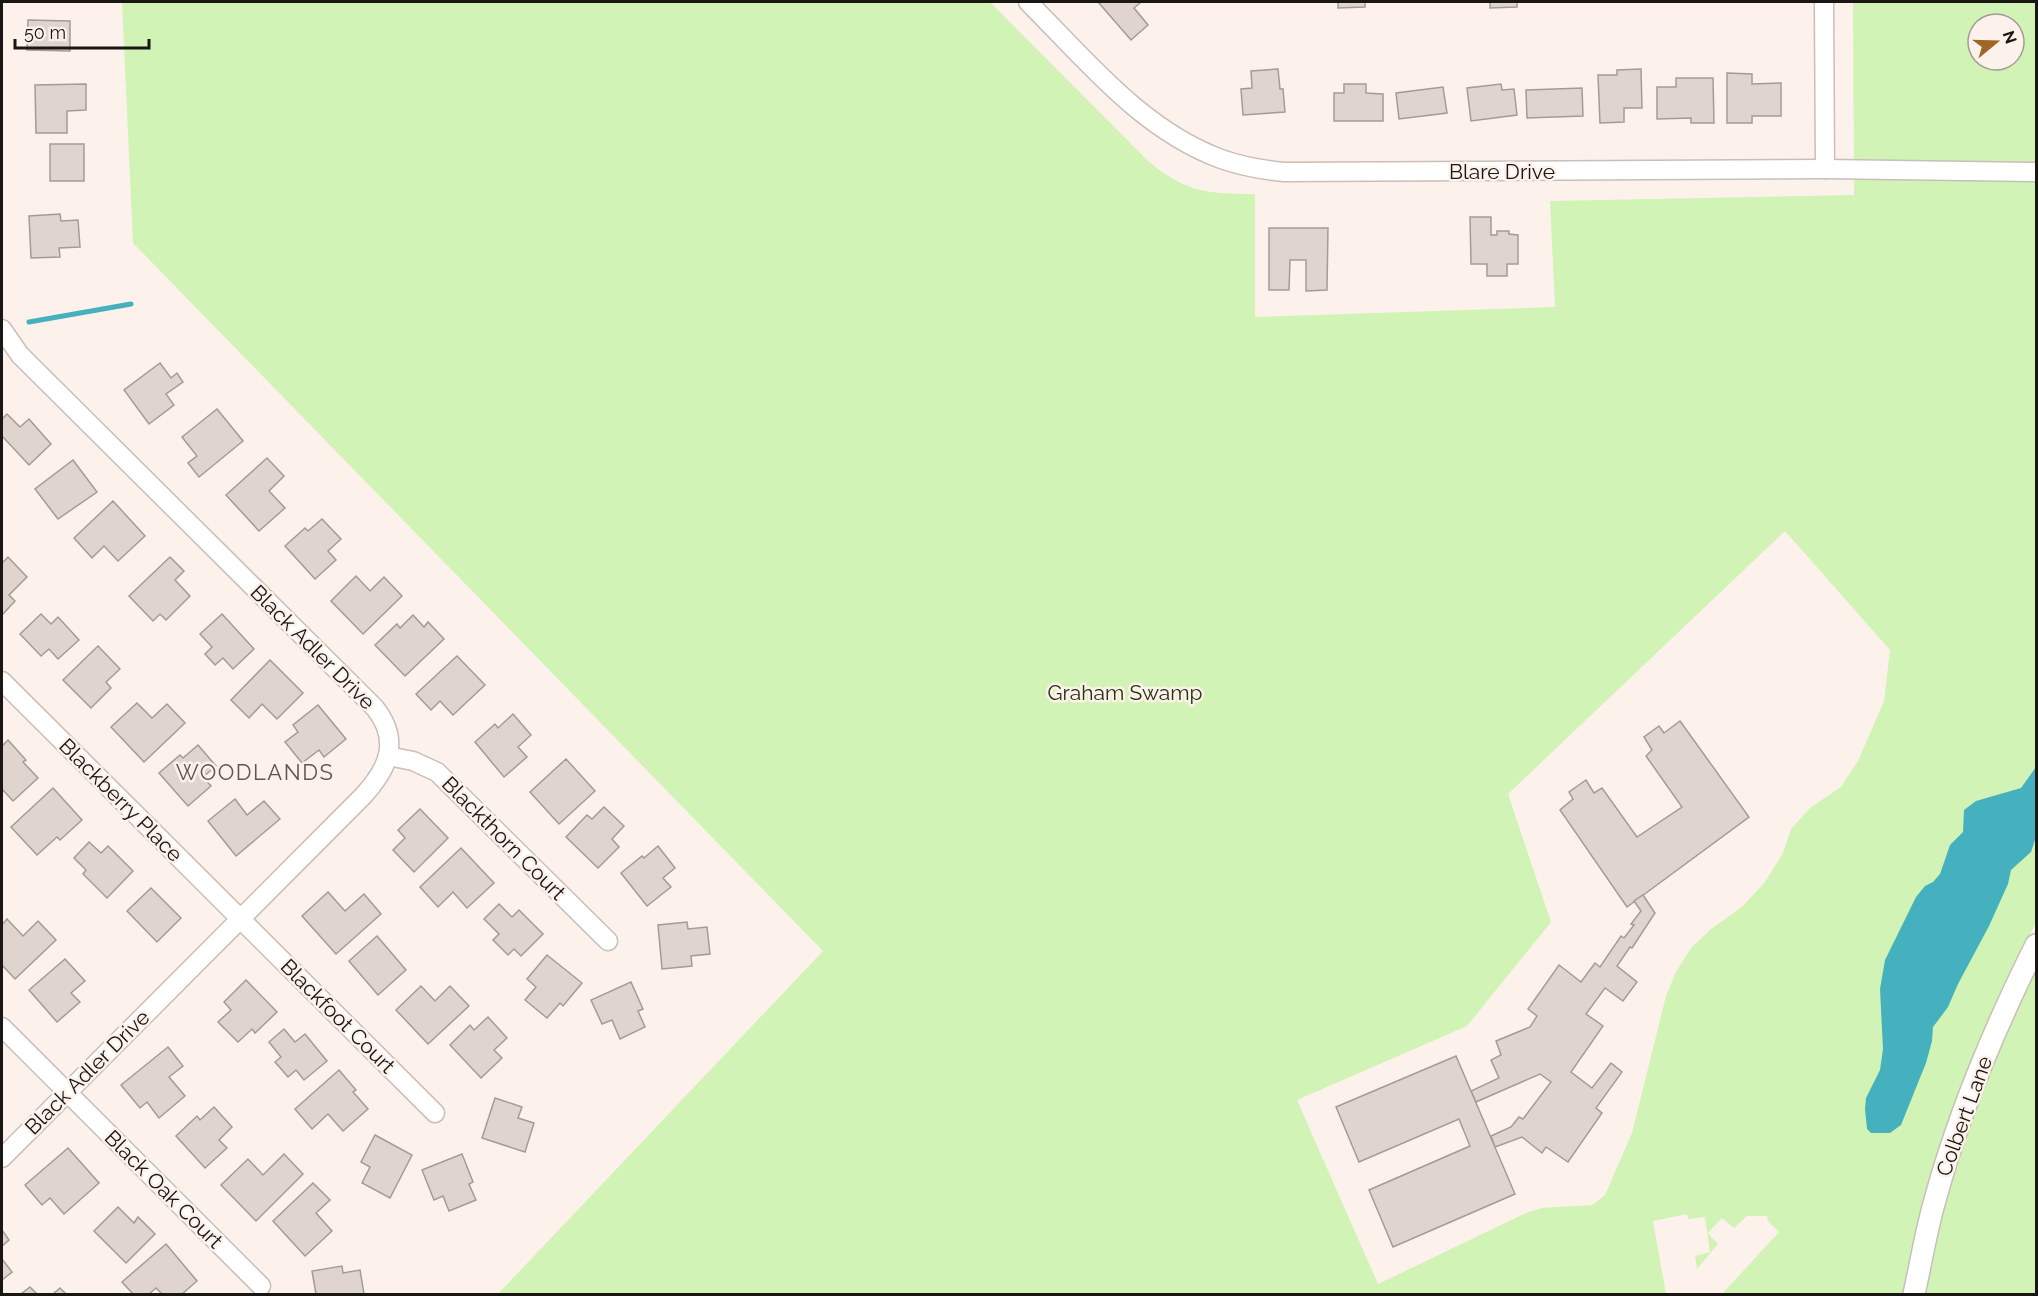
<svg xmlns="http://www.w3.org/2000/svg" width="2038" height="1296" font-family="Raleway,sans-serif">
<style>
.green{fill:#d1f3b5;fill-rule:evenodd}
.water{fill:#46b1be}
.lines{fill:none;stroke-linecap:round;stroke-linejoin:round}
.stream{stroke:#46b1be;stroke-width:5}
.building{fill:#e0d5ce;stroke:#a59b95;stroke-width:1.5}
.minor-casing{stroke:#c9beb8;stroke-width:21}
.tertiary-casing{stroke:#c9beb8;stroke-width:24}
.minor{stroke:#fff;stroke-width:18}
.tertiary{stroke:#fff;stroke-width:21}
.labels{text-anchor:middle;dominant-baseline:central;stroke-width:5;stroke-linejoin:round;paint-order:stroke}
.street-label{font-size:21px;fill:#191613;stroke:#fdf2eb}
.park-label{font-size:21px;fill:#223310;stroke:#fdf2eb}
.neighbourhood-label{font-size:22px;letter-spacing:1.5px;fill:#5f5650;stroke:#fdf2eb}
</style>
<rect width="100%" height="100%" fill="#fdf2eb"/>
<!-- green -->
<g class="green">
<path d="M 122,2 L 990,2 L 1147,160 C 1185,192 1206,194 1255,194 L 1255,317 L 1555,307 L 1550,201 L 1854,195 L 1853,2 L 2036,2 L 2036,923 L 2021,951 L 1905,1294 L 1722,1294 L 1779,1232 L 1768,1221 L 1767,1216 L 1747,1216 L 1734,1228 L 1722,1218 L 1708,1233 L 1718,1244 L 1697,1269 L 1695,1256 L 1710,1252 L 1705,1217 L 1688,1219 L 1687,1214 L 1653,1221 L 1666,1294 L 498,1294 L 823,951 L 133,243 ZM 1978,24 L 2014,24 L 2014,60 L 1978,60 ZM 1785,531 L 1890,650 L 1884,701 L 1859,759 L 1841,787 L 1810,808 L 1791,829 L 1783,853 L 1765,882 L 1742,907 L 1711,929 L 1691,948 L 1676,972 L 1666,996 L 1632,1133 L 1605,1195 L 1592,1205 L 1542,1208 L 1526,1213 L 1378,1284 L 1297,1100 L 1467,1026 L 1551,922 L 1508,794 Z"/>
<polygon points="2036,965 2036,1294 1925,1294 1944,1204 1996,1041"/>
</g>
<!-- water -->
<polygon class="water" points="2036,767 2036,837 2031,852 2011,870 2008,884 1989,926 1958,984 1948,1007 1933,1027 1932,1041 1926,1063 1901,1125 1890,1133 1871,1133 1867,1129 1865,1109 1866,1098 1880,1070 1883,1049 1880,989 1885,960 1916,897 1925,886 1933,882 1940,874 1950,845 1963,832 1964,810 1976,801 2021,788"/>
<g class="lines">
<!-- stream -->
<polyline class="stream" points="29,322 131,304"/>
</g>
<!-- building -->
<g class="building">
<polygon points="1098,2 1141,2 1134,8 1148,25 1131,40"/>
<polygon points="1338,2 1365,2 1365,7 1338,8"/>
<polygon points="1490,2 1517,2 1517,7 1490,8"/>
<polygon points="28,20 70,21 70,51 27,50"/>
<polygon points="1278,69 1280,89 1283,89 1285,112 1243,115 1241,89 1252,88 1251,71"/>
<polygon points="1641,69 1642,108 1624,108 1624,122 1600,123 1598,75 1617,75 1617,70"/>
<polygon points="1727,73 1752,74 1752,84 1781,83 1781,116 1752,116 1752,123 1727,123"/>
<polygon points="1676,78 1713,78 1714,123 1691,123 1691,118 1657,119 1657,87 1676,87"/>
<polygon points="86,84 86,110 67,111 67,133 36,133 35,85"/>
<polygon points="1344,84 1366,84 1366,93 1383,94 1383,121 1334,121 1334,93 1344,93"/>
<polygon points="1501,84 1502,90 1514,89 1517,115 1471,121 1467,88"/>
<polygon points="1443,87 1447,113 1399,119 1396,93"/>
<polygon points="1582,88 1583,116 1527,118 1526,90"/>
<rect x="50" y="144" width="34" height="37"/>
<polygon points="60,214 61,221 78,220 80,247 59,248 60,257 31,258 29,216"/>
<polygon points="1470,217 1491,217 1491,235 1497,235 1497,231 1509,231 1509,234 1518,235 1518,264 1507,264 1507,276 1487,276 1487,264 1471,264"/>
<polygon points="1269,228 1328,228 1327,290 1306,291 1306,260 1290,260 1289,290 1269,290"/>
<polygon points="160,363 171,378 177,373 183,382 166,394 174,405 149,424 124,390"/>
<polygon points="217,409 243,441 199,477 188,463 197,456 182,437"/>
<polygon points="7,414 20,427 29,419 51,444 29,465 2,436 2,419"/>
<polygon points="267,458 284,476 269,491 285,508 259,531 226,495"/>
<polygon points="73,460 97,492 58,519 35,489"/>
<polygon points="113,501 145,536 118,561 104,546 92,558 74,538"/>
<polygon points="322,519 341,539 328,551 336,560 315,579 285,546 305,528 308,531"/>
<polygon points="8,557 27,577 9,595 15,601 2,615 2,563"/>
<polygon points="170,557 184,571 175,580 190,596 166,620 160,614 153,621 129,596"/>
<polygon points="356,576 370,591 384,577 402,596 363,634 331,601"/>
<polygon points="41,614 51,624 58,617 79,640 58,659 49,649 41,656 20,634"/>
<polygon points="222,614 254,649 233,669 223,658 215,665 205,654 212,647 200,634"/>
<polygon points="413,615 424,627 428,622 444,639 405,676 375,645 397,624 400,628"/>
<polygon points="98,646 120,669 106,682 111,688 91,708 63,680"/>
<polygon points="457,656 485,685 453,715 440,701 431,710 416,694"/>
<polygon points="270,660 303,693 277,719 262,704 249,718 231,700"/>
<polygon points="137,703 152,718 167,704 185,723 144,762 111,727"/>
<polygon points="318,705 346,739 324,757 319,750 302,763 285,742 298,732 293,725"/>
<polygon points="513,714 531,735 518,747 527,757 504,777 475,742 495,724 498,728"/>
<polygon points="1680,721 1749,817 1627,907 1560,810 1573,799 1569,792 1586,780 1594,793 1602,788 1637,837 1682,807 1646,756 1652,750 1644,737 1659,726 1664,733"/>
<polygon points="8,740 26,760 23,762 38,778 13,801 2,789 2,746"/>
<polygon points="198,745 216,766 203,777 211,786 188,806 159,773 180,755 183,758"/>
<polygon points="566,759 595,791 559,824 530,792"/>
<polygon points="53,788 82,820 60,840 57,837 37,855 11,827"/>
<polygon points="235,799 247,815 264,801 280,819 236,856 208,821"/>
<polygon points="604,807 624,826 612,839 619,847 598,868 566,837 587,815 592,819"/>
<polygon points="420,809 448,838 414,872 393,850 405,838 398,830"/>
<polygon points="89,842 101,853 108,846 133,871 107,898 83,874 86,870 74,858"/>
<polygon points="658,846 675,868 663,878 671,887 647,906 621,873 642,856 644,858"/>
<polygon points="461,848 494,883 467,908 453,892 438,907 420,887"/>
<polygon points="151,888 181,918 157,942 127,911"/>
<polygon points="328,892 345,911 364,894 381,914 336,954 302,916"/>
<polygon points="1643,895 1655,913 1632,948 1630,947 1617,966 1637,982 1623,1001 1605,988 1586,1014 1603,1026 1571,1072 1592,1088 1611,1063 1622,1072 1596,1108 1602,1113 1568,1162 1546,1147 1542,1153 1522,1137 1495,1147 1491,1136 1511,1127 1519,1117 1523,1119 1551,1082 1540,1074 1476,1102 1471,1091 1499,1078 1491,1060 1501,1055 1496,1041 1530,1027 1537,1016 1528,1009 1559,965 1581,982 1595,963 1600,967 1621,936 1624,938 1634,925 1631,924 1641,911 1634,901"/>
<polygon points="499,904 512,917 519,910 543,934 521,956 514,949 508,955 493,940 499,934 484,919"/>
<polygon points="7,919 23,936 38,921 56,940 15,979 2,965 2,925"/>
<polygon points="687,922 688,929 707,927 710,954 691,956 692,966 662,969 658,925"/>
<polygon points="377,936 406,970 378,995 349,961"/>
<polygon points="547,955 582,983 563,1006 560,1003 547,1018 525,1000 536,987 527,979"/>
<polygon points="65,959 85,981 71,993 80,1002 57,1022 29,990"/>
<polygon points="246,980 277,1012 255,1033 252,1029 238,1042 218,1022 231,1010 224,1002"/>
<polygon points="631,982 643,1009 638,1011 645,1027 620,1039 612,1020 602,1024 591,1000"/>
<polygon points="421,986 435,1001 450,986 469,1006 428,1044 396,1010"/>
<polygon points="488,1017 507,1038 494,1050 502,1058 481,1078 450,1045 470,1025 474,1030"/>
<polygon points="284,1029 295,1042 305,1034 327,1061 304,1080 296,1070 288,1077 275,1062 281,1057 269,1042"/>
<polygon points="168,1047 183,1066 169,1077 185,1096 159,1118 147,1102 140,1108 121,1085"/>
<polygon points="1456,1056 1515,1194 1393,1247 1369,1190 1470,1146 1459,1119 1359,1162 1336,1107"/>
<polygon points="339,1070 356,1090 353,1092 368,1109 343,1131 328,1114 312,1129 295,1109"/>
<polygon points="495,1098 522,1107 518,1118 534,1123 525,1152 482,1138"/>
<polygon points="214,1107 232,1127 219,1140 227,1148 205,1168 176,1136 197,1116 200,1120"/>
<polygon points="375,1135 412,1155 390,1198 362,1183 370,1167 361,1162"/>
<polygon points="68,1148 99,1183 64,1214 50,1198 42,1205 25,1185"/>
<polygon points="284,1154 303,1174 256,1221 221,1185 248,1159 263,1175"/>
<polygon points="462,1154 473,1182 469,1184 476,1200 449,1211 443,1196 434,1200 422,1170"/>
<polygon points="313,1183 330,1200 316,1213 332,1231 305,1256 273,1221"/>
<polygon points="118,1207 134,1223 138,1217 155,1234 126,1263 94,1231"/>
<polygon points="2,1230 9,1240 2,1246"/>
<polygon points="166,1244 197,1281 182,1294 162,1294 156,1288 149,1294 133,1294 122,1282"/>
<polygon points="2,1259 12,1272 2,1280"/>
<polygon points="342,1266 343,1273 360,1270 364,1294 316,1294 312,1271"/>
<polygon points="30,1287 37,1294 21,1294"/>
<polygon points="60,1288 66,1294 53,1294"/>
</g>
<g class="lines">
<!-- minor casing -->
<g class="minor-casing">
<g id="minor">
<path d="M 1028,2 C 1086,60 1142,130 1221,159 C 1241,166 1263,170 1284,172 L 1825,169 L 2036,172"/>
<polyline points="1824,2 1825,169"/>
<path d="M 2,329 L 20,355 L 375,708 C 401,741 388,769 363,796 L 2,1158"/>
<polyline points="2,681 435,1113"/>
<polyline points="388,756 413,761 437,772 608,941"/>
<polyline points="2,1027 261,1286"/>
</g>
</g>
<!-- tertiary casing -->
<g class="tertiary-casing">
<path id="tertiary" d="M 1914,1294 C 1921,1263 1926,1231 1935,1200 C 1959,1112 1995,1027 2036,945"/>
</g>
<!-- minor -->
<use href="#minor" class="minor"/>
<!-- tertiary -->
<use href="#tertiary" class="tertiary"/>
</g>
<g class="labels">
<!-- street labels -->
<g class="street-label">
<text x="1502" y="171">Blare Drive</text>
<text transform="translate(313 647) rotate(45)">Black Adler Drive</text>
<text transform="translate(121 800) rotate(45)">Blackberry Place</text>
<text transform="translate(504 838) rotate(45)">Blackthorn Court</text>
<text transform="translate(338 1016) rotate(45)">Blackfoot Court</text>
<text transform="translate(87 1072) rotate(-45)">Black Adler Drive</text>
<text transform="translate(1964 1116) rotate(-70)">Colbert Lane</text>
<text transform="translate(164 1189) rotate(45)">Black Oak Court</text>
</g>
<!-- park labels -->
<g class="park-label">
<text x="1125" y="692">Graham Swamp</text>
</g>
<!-- neighbourhood labels -->
<g class="neighbourhood-label">
<text x="255" y="772">WOODLANDS</text>
</g>
</g>
<!-- border -->
<rect width="2038" height="1296" fill="none" stroke="#191613" stroke-width="6"/>
<!-- north arrow -->
<g transform="translate(1996 42) rotate(71)"><circle r="28" fill="#fdf2eb" stroke="#a29a95" stroke-width="1.5"/>
<path d="M0-4.5L10 22L0 15L-10 22Z" fill="#a06626"/>
<text y="-9" font-size="16" font-weight="bold" text-anchor="middle" fill="#191613">N</text>
</g>
<!-- scale -->
<path d="M15 39v9h134v-9" fill="none" stroke="#191613" stroke-width="3"/>
<text x="24" y="39" font-size="18" fill="#191613" stroke="#fdf2eb" stroke-width="4.5" paint-order="stroke">50 m</text>
</svg>
